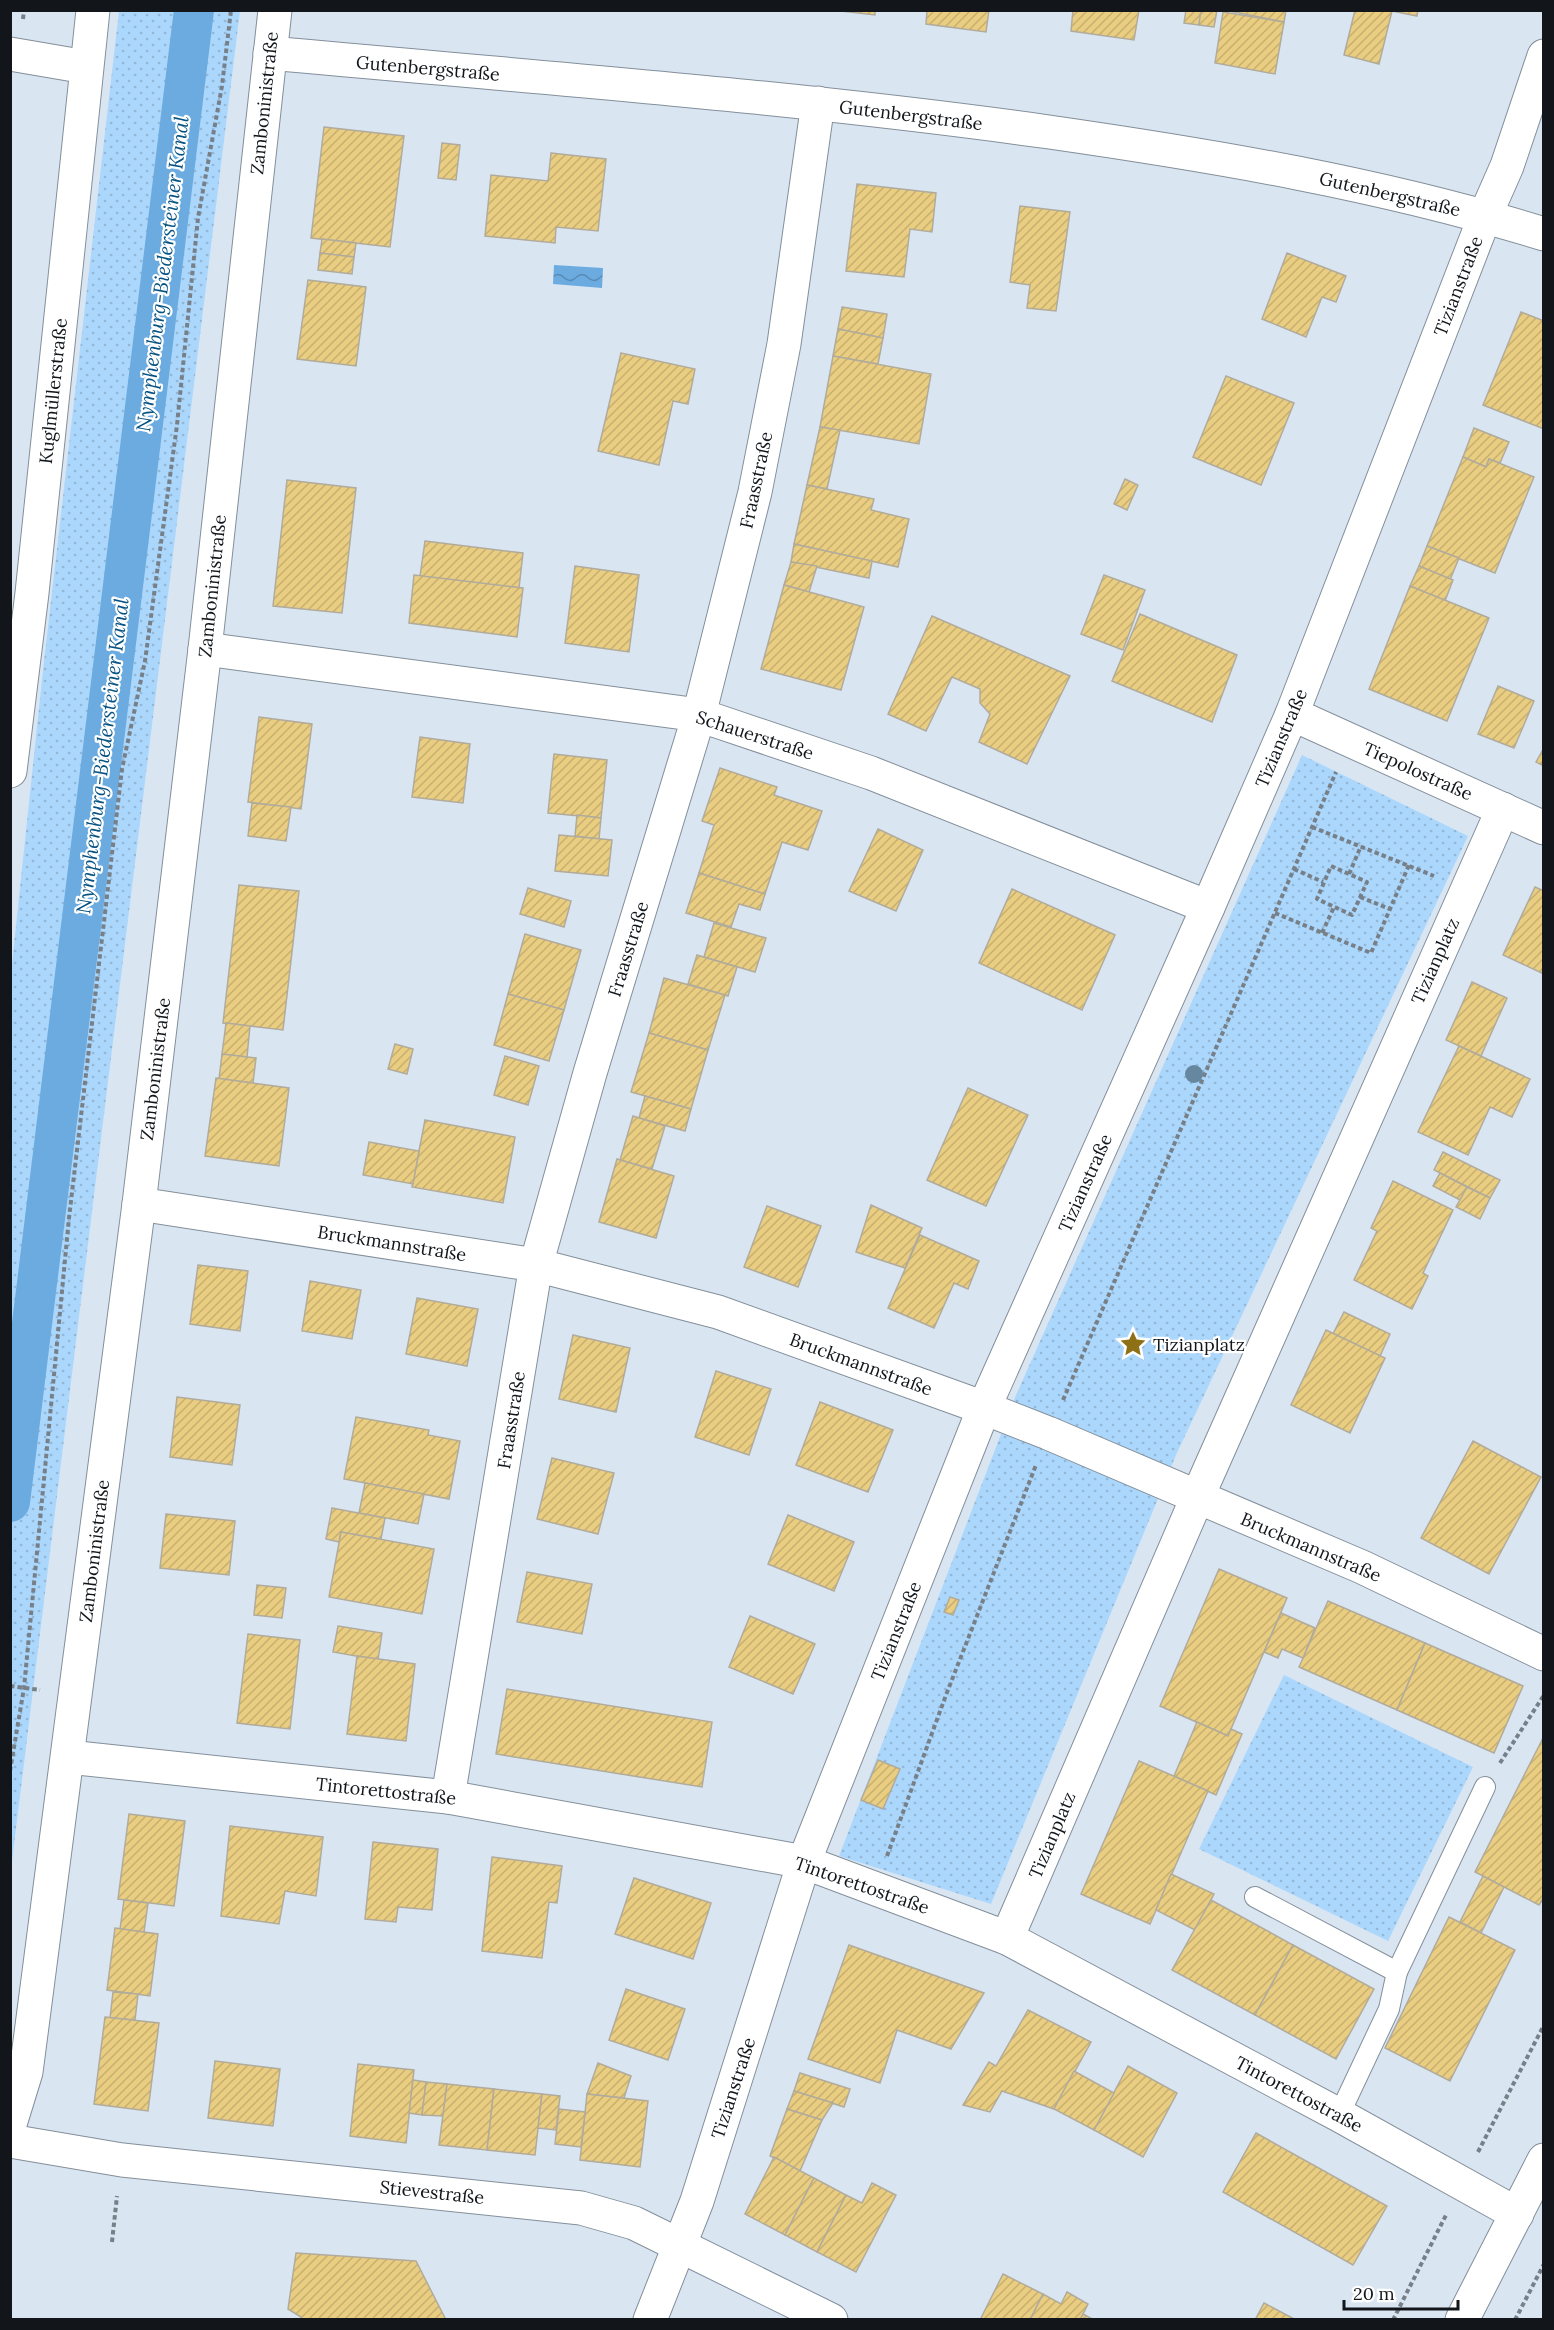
<svg xmlns="http://www.w3.org/2000/svg" width="1554" height="2330" font-family="Lora,serif">
<style>
.park{fill:url(#park-dots)}
.water{fill:url(#water-waves)}
.lines{fill:none;stroke-linecap:round;stroke-linejoin:round}
.canal{stroke:#6cabe0;stroke-width:40}
.building{fill:url(#building-hatch);stroke:#b1ab9c;stroke-width:1.5}
.service-casing{stroke:#838f9a;stroke-width:22}
.minor-casing{stroke:#838f9a;stroke-width:35}
.path{stroke:#778088;stroke-width:4;stroke-dasharray:4.5 3;stroke-linecap:butt}
.service{stroke:#fff;stroke-width:20}
.minor{stroke:#fff;stroke-width:33}
.tree{fill:#6687a0}
.labels{text-anchor:middle;dominant-baseline:central;stroke-width:4.5;stroke-linejoin:round;paint-order:stroke}
.street-label{font-size:18px;fill:#12161a;stroke:#fff}
.poi-label{font-size:18px;fill:#12161a;stroke:#fff;text-anchor:start}
.water-label{font-size:20px;font-style:italic;fill:#055283;stroke:#fff}
</style>
<defs>
<pattern id="park-dots" width="8" height="8" patternUnits="userSpaceOnUse" patternTransform="scale(1.5)"><rect width="8" height="8" fill="#acd7fc"/><path d="M2 2h.1M6 6h.1" fill="none" stroke="#93b8d7" stroke-width="1.8" stroke-linecap="round"/></pattern>
<pattern id="water-waves" width="16" height="10" patternUnits="userSpaceOnUse" patternTransform="scale(1.5)"><rect width="16" height="10" fill="#6cabe0"/><path d="M0 5q4-4 8 0t8 0" fill="none" stroke="#578ab5"/></pattern>
<pattern id="building-hatch" width="6" height="6" patternUnits="userSpaceOnUse" patternTransform="scale(1.5)"><rect width="6" height="6" fill="#e9cd81"/><path d="M-1 1l2-2M0 6l6-6M5 7l2-2" fill="none" stroke="#c7af6f"/></pattern>
</defs>
<rect width="100%" height="100%" fill="#d9e6f2"/>
<!-- park -->
<g class="park">
<polygon points="119,11 240,11 11,1869 11,973 43,670"/>
<polygon points="1302,755 1468,836 1176,1455 991,1904 839,1856 1016,1395"/>
<polygon points="1284,1675 1473,1767 1388,1941 1199,1849"/>
</g>
<!-- water -->
<polygon class="water" points="554,265 603,268 602,288 553,284"/>
<g class="lines">
<!-- canal -->
<polyline class="canal" points="10,1502 194,10"/>
</g>
<!-- building -->
<g class="building">
<polygon points="832,10 875,10 875,15"/>
<polygon points="927,10 989,10 986,32 926,24"/>
<polygon points="1073,10 1139,10 1134,40 1071,31"/>
<polygon points="1186,10 1201,10 1199,25 1184,23"/>
<polygon points="1201,10 1217,10 1214,27 1199,25"/>
<polygon points="1224,10 1286,10 1284,22"/>
<polygon points="1355,10 1418,10 1417,16 1392,11 1379,64 1344,55"/>
<polygon points="1223,12 1284,22 1275,74 1215,63"/>
<polygon points="324,127 404,136 390,247 311,238"/>
<polygon points="442,143 460,145 456,180 438,178"/>
<polygon points="551,153 606,159 598,231 556,227 555,243 485,236 491,175 548,181"/>
<polygon points="857,184 936,193 932,232 910,229 904,277 846,271"/>
<polygon points="1020,206 1070,212 1056,311 1027,308 1030,285 1010,282"/>
<polygon points="322,239 356,243 354,257 320,253"/>
<polygon points="320,253 354,257 352,274 318,270"/>
<polygon points="1287,253 1346,276 1336,302 1322,297 1306,337 1262,319"/>
<polygon points="308,280 366,287 356,366 297,359"/>
<polygon points="842,307 887,314 883,338 838,329"/>
<polygon points="1521,312 1544,321 1544,429 1483,405"/>
<polygon points="838,329 883,338 878,364 833,356"/>
<polygon points="621,353 695,369 688,404 673,401 659,465 598,451"/>
<polygon points="833,356 931,374 919,444 820,427"/>
<polygon points="1226,376 1294,403 1261,485 1193,457"/>
<polygon points="820,427 840,430 827,489 807,485"/>
<polygon points="1474,428 1509,442 1500,463 1489,459 1486,467 1463,457"/>
<polygon points="1463,457 1486,467 1489,459 1534,477 1495,573 1427,546"/>
<polygon points="1125,479 1138,485 1127,510 1114,504"/>
<polygon points="287,480 356,488 342,613 273,606"/>
<polygon points="807,485 874,499 871,510 909,519 898,567 794,544"/>
<polygon points="425,541 523,553 519,588 420,576"/>
<polygon points="794,544 872,561 869,578 791,562"/>
<polygon points="1427,546 1459,558 1450,580 1419,566"/>
<polygon points="791,562 817,566 809,592 784,585"/>
<polygon points="575,566 639,575 629,652 565,643"/>
<polygon points="1419,566 1453,580 1445,601 1410,586"/>
<polygon points="414,575 523,588 517,637 409,623"/>
<polygon points="1104,575 1145,590 1123,650 1081,634"/>
<polygon points="784,585 864,607 841,690 761,669"/>
<polygon points="1410,586 1489,618 1447,721 1369,689"/>
<polygon points="1140,614 1237,655 1212,722 1112,681"/>
<polygon points="932,616 1070,676 1027,764 979,742 990,714 980,703 980,689 952,677 926,731 888,714"/>
<polygon points="1498,686 1534,701 1514,748 1478,734"/>
<polygon points="259,717 312,724 301,809 248,802"/>
<polygon points="420,737 470,744 463,803 412,797"/>
<polygon points="1544,748 1544,766 1536,762"/>
<polygon points="554,754 607,760 601,818 548,813"/>
<polygon points="720,768 777,787 774,795 822,811 808,850 782,842 765,894 699,873 714,825 702,821"/>
<polygon points="252,803 291,807 286,841 248,836"/>
<polygon points="577,815 601,818 599,839 575,836"/>
<polygon points="878,829 923,850 896,911 849,891"/>
<polygon points="559,835 612,840 608,876 555,871"/>
<polygon points="699,873 765,894 760,910 739,904 731,927 686,913"/>
<polygon points="239,885 299,891 283,1030 223,1023"/>
<polygon points="1535,887 1544,891 1544,974 1503,955"/>
<polygon points="528,888 571,901 564,927 520,914"/>
<polygon points="1012,889 1115,935 1082,1010 979,963"/>
<polygon points="714,923 766,938 755,972 704,957"/>
<polygon points="525,934 581,950 564,1010 508,994"/>
<polygon points="697,955 737,967 728,996 688,984"/>
<polygon points="664,978 725,995 708,1050 649,1033"/>
<polygon points="1472,982 1507,998 1481,1056 1446,1040"/>
<polygon points="508,994 564,1010 549,1061 494,1045"/>
<polygon points="226,1023 250,1026 247,1057 222,1054"/>
<polygon points="649,1033 708,1050 691,1109 631,1092"/>
<polygon points="395,1044 413,1049 407,1074 388,1069"/>
<polygon points="1459,1046 1530,1079 1512,1117 1490,1107 1468,1155 1418,1132"/>
<polygon points="222,1054 256,1058 253,1083 219,1079"/>
<polygon points="505,1056 539,1066 528,1105 494,1095"/>
<polygon points="216,1078 289,1088 279,1166 205,1156"/>
<polygon points="968,1088 1028,1115 986,1206 927,1180"/>
<polygon points="645,1096 691,1109 685,1131 639,1118"/>
<polygon points="633,1116 665,1126 652,1169 620,1160"/>
<polygon points="425,1120 515,1137 503,1203 412,1187"/>
<polygon points="369,1142 419,1151 413,1184 363,1175"/>
<polygon points="1443,1152 1500,1180 1490,1198 1434,1170"/>
<polygon points="617,1159 674,1176 656,1238 599,1222"/>
<polygon points="1440,1173 1467,1187 1460,1200 1433,1186"/>
<polygon points="1393,1181 1453,1210 1423,1273 1428,1276 1412,1309 1354,1280 1377,1231 1371,1228"/>
<polygon points="1467,1187 1490,1198 1480,1219 1456,1207"/>
<polygon points="871,1205 922,1228 905,1268 856,1252"/>
<polygon points="767,1206 821,1226 798,1287 744,1267"/>
<polygon points="920,1235 979,1261 968,1289 954,1283 934,1328 888,1308"/>
<polygon points="198,1265 248,1271 240,1331 190,1324"/>
<polygon points="310,1281 361,1290 352,1339 302,1331"/>
<polygon points="417,1298 478,1309 467,1366 406,1354"/>
<polygon points="1344,1312 1390,1334 1380,1356 1333,1334"/>
<polygon points="1326,1330 1385,1358 1350,1433 1291,1405"/>
<polygon points="573,1335 630,1348 616,1412 559,1399"/>
<polygon points="716,1371 771,1389 749,1455 695,1437"/>
<polygon points="177,1397 240,1405 232,1465 170,1457"/>
<polygon points="820,1402 893,1430 868,1492 796,1465"/>
<polygon points="356,1417 429,1430 428,1435 460,1441 449,1499 344,1479"/>
<polygon points="1473,1441 1541,1477 1489,1574 1421,1538"/>
<polygon points="552,1458 614,1473 598,1534 537,1519"/>
<polygon points="365,1483 424,1494 418,1524 359,1513"/>
<polygon points="332,1508 385,1518 381,1539 341,1532 339,1542 326,1539"/>
<polygon points="166,1514 235,1521 229,1575 160,1568"/>
<polygon points="788,1515 854,1542 834,1591 768,1564"/>
<polygon points="341,1532 434,1549 422,1614 329,1597"/>
<polygon points="1219,1569 1287,1598 1228,1736 1160,1706"/>
<polygon points="527,1572 592,1584 582,1634 517,1622"/>
<polygon points="257,1585 286,1588 282,1618 254,1615"/>
<polygon points="950,1597 959,1600 953,1615 944,1612"/>
<polygon points="1328,1601 1425,1643 1397,1710 1299,1667"/>
<polygon points="1281,1613 1315,1628 1303,1658 1282,1649 1278,1658 1264,1652"/>
<polygon points="750,1616 815,1644 793,1694 729,1667"/>
<polygon points="338,1626 382,1633 378,1660 333,1652"/>
<polygon points="248,1634 300,1640 290,1729 237,1723"/>
<polygon points="1425,1643 1523,1686 1494,1753 1397,1710"/>
<polygon points="357,1656 415,1664 406,1741 347,1734"/>
<polygon points="507,1689 712,1722 702,1787 496,1754"/>
<polygon points="1197,1722 1228,1736 1231,1729 1242,1734 1216,1795 1174,1776"/>
<polygon points="1543,1738 1544,1897 1539,1905 1475,1872"/>
<polygon points="878,1760 900,1769 883,1809 861,1800"/>
<polygon points="1139,1761 1208,1791 1150,1924 1081,1894"/>
<polygon points="129,1814 185,1821 174,1906 118,1899"/>
<polygon points="230,1826 323,1837 316,1896 285,1891 279,1924 221,1916"/>
<polygon points="373,1842 438,1849 432,1910 398,1907 396,1922 365,1919"/>
<polygon points="492,1857 562,1866 557,1903 549,1902 542,1958 482,1951"/>
<polygon points="1171,1874 1214,1894 1195,1930 1156,1910"/>
<polygon points="1483,1876 1504,1887 1481,1933 1460,1922"/>
<polygon points="634,1878 711,1903 693,1959 615,1934"/>
<polygon points="124,1900 148,1903 144,1932 120,1929"/>
<polygon points="1211,1900 1293,1945 1255,2015 1172,1970"/>
<polygon points="1449,1917 1515,1950 1450,2081 1385,2048"/>
<polygon points="115,1928 158,1934 150,1996 107,1990"/>
<polygon points="849,1945 984,1993 951,2049 897,2030 880,2083 808,2059"/>
<polygon points="1293,1945 1374,1989 1336,2059 1255,2015"/>
<polygon points="626,1989 685,2009 668,2060 609,2040"/>
<polygon points="113,1992 138,1994 135,2020 110,2018"/>
<polygon points="1028,2010 1091,2042 1054,2109 1002,2091 990,2112 963,2105 989,2062 996,2066"/>
<polygon points="105,2017 159,2023 148,2111 94,2104"/>
<polygon points="215,2061 280,2069 273,2126 208,2118"/>
<polygon points="598,2063 631,2076 624,2098 587,2094"/>
<polygon points="358,2064 414,2070 406,2143 350,2136"/>
<polygon points="1128,2066 1177,2093 1143,2157 1094,2130"/>
<polygon points="1074,2071 1114,2093 1094,2130 1054,2109"/>
<polygon points="800,2073 850,2089 844,2107 794,2091"/>
<polygon points="413,2080 426,2082 422,2115 409,2113"/>
<polygon points="426,2082 447,2084 443,2116 422,2115"/>
<polygon points="447,2084 494,2089 487,2150 439,2145"/>
<polygon points="494,2089 542,2094 535,2155 487,2150"/>
<polygon points="794,2091 833,2103 822,2120 787,2109"/>
<polygon points="542,2094 560,2096 556,2130 538,2128"/>
<polygon points="587,2094 648,2101 640,2167 580,2160"/>
<polygon points="559,2109 585,2112 581,2147 555,2144"/>
<polygon points="787,2109 822,2120 800,2171 770,2156"/>
<polygon points="1256,2133 1387,2206 1353,2265 1223,2192"/>
<polygon points="774,2157 814,2178 785,2235 745,2214"/>
<polygon points="814,2178 846,2195 817,2252 785,2235"/>
<polygon points="872,2183 896,2195 856,2272 817,2252 846,2195 862,2203"/>
<polygon points="296,2253 416,2261 446,2320 301,2320 301,2317 288,2309"/>
<polygon points="1003,2274 1043,2294 1030,2320 980,2320"/>
<polygon points="1067,2292 1088,2304 1080,2320 1030,2320 1043,2294 1061,2304"/>
<polygon points="1264,2303 1296,2320 1255,2320"/>
<polygon points="1083,2314 1094,2320 1080,2320"/>
</g>
<g class="lines">
<!-- service casing -->
<g class="service-casing">
<g id="service">
<polyline points="1255,1897 1397,1972"/>
<polyline points="1339,2115 1389,2009 1397,1972 1485,1787"/>
</g>
</g>
<!-- minor casing -->
<g class="minor-casing">
<g id="minor">
<path d="M 270,53 C 530,77 791,96 1049,132 C 1216,156 1382,184 1544,234"/>
<polyline points="10,54 86,67"/>
<polyline points="205,649 699,715 871,773 1208,907"/>
<polyline points="1292,714 1544,828"/>
<polyline points="10,771 32,593 93,10"/>
<polyline points="139,1204 536,1265 718,1312 984,1408 1048,1433 1362,1567 1544,1654"/>
<polyline points="68,1757 448,1797 804,1862 1007,1938 1339,2115 1517,2214"/>
<polyline points="448,1797 536,1265 590,1073 699,715 755,492 784,344 818,103"/>
<polyline points="1007,1938 1197,1498 1503,809"/>
<polyline points="10,2124 26,2072 139,1204 205,649 275,10"/>
<polyline points="10,2141 122,2160 581,2208 634,2223 831,2320"/>
<polyline points="650,2320 697,2201 804,1862 984,1408 1208,907 1292,714 1485,216 1507,166 1544,56"/>
<polyline points="1462,2320 1544,2160"/>
</g>
</g>
<!-- path -->
<g class="path">
<polyline points="23,19 24,10"/>
<polyline points="1312,827 1434,876"/>
<polygon points="1331,866 1367,882 1352,915 1317,899"/>
<polyline points="1294,869 1323,882"/>
<polyline points="1349,874 1361,846"/>
<polyline points="1360,897 1390,909"/>
<polyline points="1275,913 1371,953 1409,865"/>
<polyline points="1322,933 1334,907"/>
<polyline points="1063,1400 1336,772"/>
<polyline points="10,1686 40,1690"/>
<polyline points="1500,1763 1544,1695"/>
<polyline points="10,1771 24,1688 69,1218 122,769 145,661 177,425 198,218 222,86 231,10"/>
<polyline points="887,1856 946,1695 1036,1465"/>
<polyline points="1478,2152 1544,2025"/>
<polyline points="112,2242 117,2196"/>
<polyline points="1393,2320 1446,2215"/>
<polyline points="1515,2320 1544,2264"/>
</g>
<!-- service -->
<use href="#service" class="service"/>
<!-- minor -->
<use href="#minor" class="minor"/>
</g>
<!-- trees -->
<circle class="tree" cx="1194" cy="1074" r="9"/>
<!-- icons -->
<defs>
<g id="sight-bare" transform="scale(2.07)"><path d="M0-6L1.8-2.2L6-1.7L2.9 1.2L3.7 5.4L0 3.3L-3.7 5.4L-2.9 1.2L-6-1.7L-1.8-2.2Z" fill="#8e7116" stroke="#fff" stroke-width="2.5" paint-order="stroke"/></g>
</defs>
<g fill-rule="evenodd">
<use href="#sight-bare" x="1133" y="1344"/>
</g>
<g class="labels">
<!-- street labels -->
<g class="street-label">
<text transform="translate(428 68) rotate(5)">Gutenbergstraße</text>
<text transform="translate(264 103) rotate(-84)">Zamboninistraße</text>
<text transform="translate(911 115) rotate(7)">Gutenbergstraße</text>
<text transform="translate(1390 194) rotate(13)">Gutenbergstraße</text>
<text transform="translate(1458 286) rotate(-69)">Tizianstraße</text>
<text transform="translate(53 391) rotate(-84)">Kuglmüllerstraße</text>
<text transform="translate(756 480) rotate(-78)">Fraasstraße</text>
<text transform="translate(212 586) rotate(-84)">Zamboninistraße</text>
<text transform="translate(755 735) rotate(18)">Schauerstraße</text>
<text transform="translate(1281 738) rotate(-67)">Tizianstraße</text>
<text transform="translate(1418 771) rotate(24)">Tiepolostraße</text>
<text transform="translate(628 949) rotate(-73)">Fraasstraße</text>
<text transform="translate(1435 961) rotate(-66)">Tizianplatz</text>
<text transform="translate(155 1069) rotate(-83)">Zamboninistraße</text>
<text transform="translate(1085 1183) rotate(-66)">Tizianstraße</text>
<text transform="translate(392 1243) rotate(9)">Bruckmannstraße</text>
<text transform="translate(861 1364) rotate(20)">Bruckmannstraße</text>
<text transform="translate(511 1420) rotate(-81)">Fraasstraße</text>
<text transform="translate(1311 1547) rotate(23)">Bruckmannstraße</text>
<text transform="translate(94 1551) rotate(-83)">Zamboninistraße</text>
<text transform="translate(896 1631) rotate(-68)">Tizianstraße</text>
<text transform="translate(386 1791) rotate(6)">Tintorettostraße</text>
<text transform="translate(1052 1835) rotate(-67)">Tizianplatz</text>
<text transform="translate(862 1885) rotate(19)">Tintorettostraße</text>
<text transform="translate(733 2088) rotate(-72)">Tizianstraße</text>
<text transform="translate(1299 2094) rotate(28)">Tintorettostraße</text>
<text transform="translate(432 2192) rotate(6)">Stievestraße</text>
</g>
<!-- poi labels -->
<g class="poi-label">
<text x="1153" y="1344">Tizianplatz</text>
</g>
<!-- water labels -->
<g class="water-label">
<text transform="translate(162 274) rotate(-83)">Nymphenburg-Biedersteiner Kanal</text>
<text transform="translate(102 756) rotate(-83)">Nymphenburg-Biedersteiner Kanal</text>
</g>
</g>
<!-- border -->
<rect width="1554" height="2330" fill="none" stroke="#12161a" stroke-width="24"/>
<!-- scale -->
<path d="M1344 2300v9h114v-9" fill="none" stroke="#12161a" stroke-width="3"/>
<text x="1353" y="2300" font-size="18" fill="#12161a" stroke="#ffffff" stroke-width="4.5" paint-order="stroke">20 m</text>
</svg>
